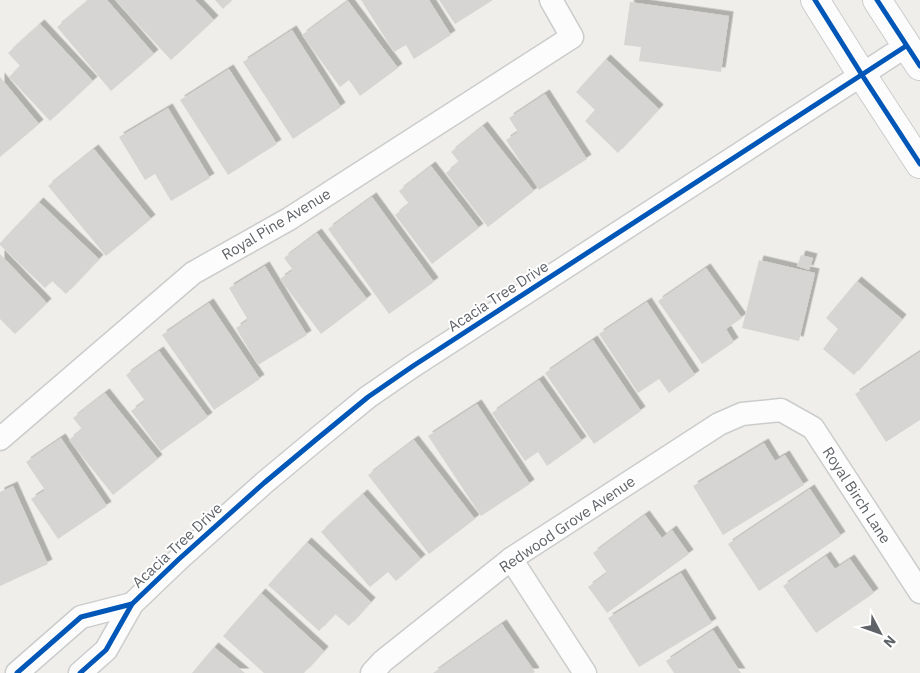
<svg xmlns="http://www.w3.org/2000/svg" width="920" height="673" font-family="'IBM Plex Sans',sans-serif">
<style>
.building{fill:#d6d5d3;filter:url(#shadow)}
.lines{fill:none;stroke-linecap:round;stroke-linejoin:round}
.minor-casing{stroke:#cbcccc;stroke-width:25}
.tertiary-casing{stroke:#cbcccc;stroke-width:30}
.minor{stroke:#fdfcfc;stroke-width:22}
.tertiary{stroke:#fdfcfc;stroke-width:28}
.cycleway-casing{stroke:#fff;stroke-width:8}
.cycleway{stroke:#0057b8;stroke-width:5}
.labels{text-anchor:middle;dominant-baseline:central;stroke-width:4;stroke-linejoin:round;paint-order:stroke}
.street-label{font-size:15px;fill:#5f6368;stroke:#fff}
</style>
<defs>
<filter id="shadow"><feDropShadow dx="4.5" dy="-4.5" stdDeviation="0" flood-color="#0004"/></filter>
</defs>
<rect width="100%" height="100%" fill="#efeeea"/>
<!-- building -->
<g class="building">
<polygon points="89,0 107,0 154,54 111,91 57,27"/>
<polygon points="115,0 195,0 214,20 171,60"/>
<polygon points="215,0 232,0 223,9"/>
<polygon points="361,0 429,0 451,35 414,59 406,45 394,52"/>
<polygon points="439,0 493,0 455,24"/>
<polygon points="348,1 398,68 360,96 349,80 340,87 302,35"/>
<polygon points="630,2 729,16 721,72 639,61 641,47 624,45"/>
<polygon points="40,24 93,81 50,121 9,77 20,66 8,53"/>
<polygon points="292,30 341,107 293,139 243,62"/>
<polygon points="606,59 659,109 618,153 585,121 595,110 576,92"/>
<polygon points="229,69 277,144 228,175 180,100"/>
<polygon points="0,77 39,124 0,157"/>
<polygon points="545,94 587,159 539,190 506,140 518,132 509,118"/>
<polygon points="168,108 210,178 171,201 155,174 145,180 119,137"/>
<polygon points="483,126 534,191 488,227 446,173 459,162 451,152"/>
<polygon points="94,149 151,219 106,256 48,186"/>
<polygon points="431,166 479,228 432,264 395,215 409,204 399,191"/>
<polygon points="372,197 434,282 389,314 328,229"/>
<polygon points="39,202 99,259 66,294 52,281 45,288 0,245 0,243"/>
<polygon points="317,233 367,299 321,334 280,279 293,270 284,258"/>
<polygon points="0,254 47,303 15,334 0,319"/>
<polygon points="801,255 813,258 809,270 797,266"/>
<polygon points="759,260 815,273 799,341 742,328"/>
<polygon points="265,266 307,335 258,365 236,328 248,320 229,288"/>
<polygon points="706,268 742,318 726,329 734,342 702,364 658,301"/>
<polygon points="857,281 902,319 854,375 823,349 838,329 826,318"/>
<polygon points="647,302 695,375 669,393 659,379 638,393 599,334"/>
<polygon points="209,303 260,379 214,410 162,335"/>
<polygon points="593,340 641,411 594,444 545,373"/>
<polygon points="159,351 208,417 161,451 131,411 145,401 126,375"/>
<polygon points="920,352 920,420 886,442 855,394"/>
<polygon points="539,380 582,441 547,466 538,452 525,461 492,413"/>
<polygon points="105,393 158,459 113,495 69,440 82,429 73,418"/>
<polygon points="477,404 530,484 481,516 428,436"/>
<polygon points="61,438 107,506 58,539 31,499 45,490 26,462"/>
<polygon points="414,440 475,519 429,554 368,475"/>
<polygon points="764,443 775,461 785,455 804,485 723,535 693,486"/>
<polygon points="13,486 48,564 0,586 0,492"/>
<polygon points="810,489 841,536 759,591 728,544"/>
<polygon points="363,494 421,559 396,581 388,572 370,587 321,532"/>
<polygon points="645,515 662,538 672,530 689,554 607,613 588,587 607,573 593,553"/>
<polygon points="307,542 371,602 349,626 335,614 319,631 268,585"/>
<polygon points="826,556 835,569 850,559 874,593 816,633 783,586"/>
<polygon points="681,573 712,623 639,667 608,618"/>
<polygon points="261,593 324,651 304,673 264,673 223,636"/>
<polygon points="502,624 535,672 533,673 433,673"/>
<polygon points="713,630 741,673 674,673 666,661"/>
<polygon points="214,647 245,673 192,673"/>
</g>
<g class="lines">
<!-- minor casing -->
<g class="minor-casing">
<g id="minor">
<polyline points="0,439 193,273 289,219 572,37 551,0"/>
<polyline points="511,559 585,673"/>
<polyline points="17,673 81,617 132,604"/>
<polyline points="80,673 106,650 132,604 179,559 264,483 318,438 368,397 413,366 906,46"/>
<polyline points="372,673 383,661 511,559 719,424 742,414 781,410 813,428 920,592"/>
</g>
</g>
<!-- tertiary casing -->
<g class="tertiary-casing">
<g id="tertiary">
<polyline points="815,0 862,75 920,164"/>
<polyline points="877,0 920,66"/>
</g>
</g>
<!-- minor -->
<use href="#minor" class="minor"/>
<!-- tertiary -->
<use href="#tertiary" class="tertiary"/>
<!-- cycleway casing -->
<g class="cycleway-casing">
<g id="cycleway">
<polyline points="815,0 862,75 920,164"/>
<polyline points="877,0 920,66"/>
<polyline points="17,673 81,617 132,604"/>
<polyline points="80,673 106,650 132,604 179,559 264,483 318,438 368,397 413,366 906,46"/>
</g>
</g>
<!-- cycleway -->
<use href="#cycleway" class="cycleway"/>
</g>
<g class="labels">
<!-- street labels -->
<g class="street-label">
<text transform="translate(276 224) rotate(-31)">Royal Pine Avenue</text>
<text transform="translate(498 296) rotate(-33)">Acacia Tree Drive</text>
<text transform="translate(857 495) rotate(57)">Royal Birch Lane</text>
<text transform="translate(567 524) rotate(-34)">Redwood Grove Avenue</text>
<text transform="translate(177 545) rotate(-43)">Acacia Tree Drive</text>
</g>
</g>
<!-- north arrow -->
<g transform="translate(880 633) rotate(131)" stroke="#ffffff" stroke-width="4" paint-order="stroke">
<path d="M0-4L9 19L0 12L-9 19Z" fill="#5f6368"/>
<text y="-8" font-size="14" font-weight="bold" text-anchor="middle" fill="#5f6368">N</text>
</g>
</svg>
